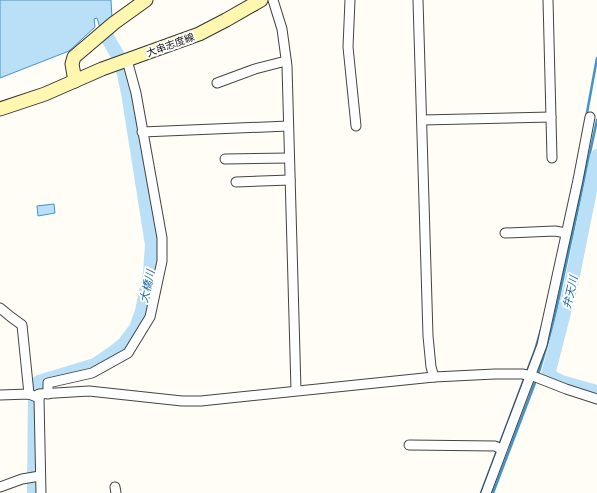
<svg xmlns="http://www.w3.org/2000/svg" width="597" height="493" font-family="Literata,'Noto Sans JP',serif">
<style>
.water{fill:#b9e0f7;stroke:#3f96cf}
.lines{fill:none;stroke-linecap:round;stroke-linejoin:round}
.stream{stroke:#3f96cf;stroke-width:2.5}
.river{stroke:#b9e0f7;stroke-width:14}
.minor-casing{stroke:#444;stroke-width:11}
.secondary-casing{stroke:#333;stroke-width:15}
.minor{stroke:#fff;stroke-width:9}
.secondary{stroke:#fff6b0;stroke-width:13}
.labels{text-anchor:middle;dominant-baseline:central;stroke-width:4;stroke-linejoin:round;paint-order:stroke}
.street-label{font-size:10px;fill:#111;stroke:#fff}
.water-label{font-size:11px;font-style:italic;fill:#1768a6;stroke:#fff}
</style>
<rect width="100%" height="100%" fill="#fffdf5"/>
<!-- water -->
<g class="water">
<polygon points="0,0 111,0 112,19 100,28 97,18 94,19 95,27 69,51 0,78"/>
<polygon points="54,204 55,213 38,216 37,206"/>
</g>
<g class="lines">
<!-- stream -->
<g class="stream">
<polyline points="586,118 597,58"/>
<polyline points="481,493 535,350 542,326"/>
<polyline points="493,493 538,375 553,325 597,120"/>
</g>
<!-- river -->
<g class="river">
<polyline points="597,156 571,285 548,375 561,382 597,392"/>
<polyline points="34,493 35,386 39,382 95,365 114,352 124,344 136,328 142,311 150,273 152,245 128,93 121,61 107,37 107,22"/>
</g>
<!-- minor casing -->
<g class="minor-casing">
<g id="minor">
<polyline points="273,0 282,29 287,66 296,390"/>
<polyline points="350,0 348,47 356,126"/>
<polyline points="418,0 428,336 431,367 434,377"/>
<polyline points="548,0 552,158"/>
<polyline points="217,83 255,69 286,61"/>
<polyline points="422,120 551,117"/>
<polyline points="142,132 288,126"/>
<polyline points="225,159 289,158"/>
<polyline points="236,182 290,180"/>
<polyline points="505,233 555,231 566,233"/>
<polyline points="0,308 11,317 22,325 29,394"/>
<polyline points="48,394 48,383 92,373 128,353 150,317 162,261 162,238 136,93 127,60"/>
<polyline points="0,395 29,394 39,398 39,394 89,391 182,401 201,401 434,377 495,374 522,374 533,376 566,389 597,399"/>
<polyline points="39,398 41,493"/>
<polyline points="409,445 495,446 501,449"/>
<polyline points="0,487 22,479 40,476"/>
<polyline points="115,487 116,493"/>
<polyline points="486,493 542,345 578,180 590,117"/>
</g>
</g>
<!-- secondary casing -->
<g class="secondary-casing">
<g id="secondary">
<polyline points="75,81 72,64 74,57 114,23 146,0"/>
<polyline points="0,109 45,94 102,69 199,34 226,20 261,0"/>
</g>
</g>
<!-- minor -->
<use href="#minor" class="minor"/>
<!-- secondary -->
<use href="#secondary" class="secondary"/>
</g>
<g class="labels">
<!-- street labels -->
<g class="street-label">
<text transform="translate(170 44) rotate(-20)">大串志度線</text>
</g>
<!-- water labels -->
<g class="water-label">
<text transform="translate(146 286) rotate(-77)">大橋川</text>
<text transform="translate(569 292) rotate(-77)">弁天川</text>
</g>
</g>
</svg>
